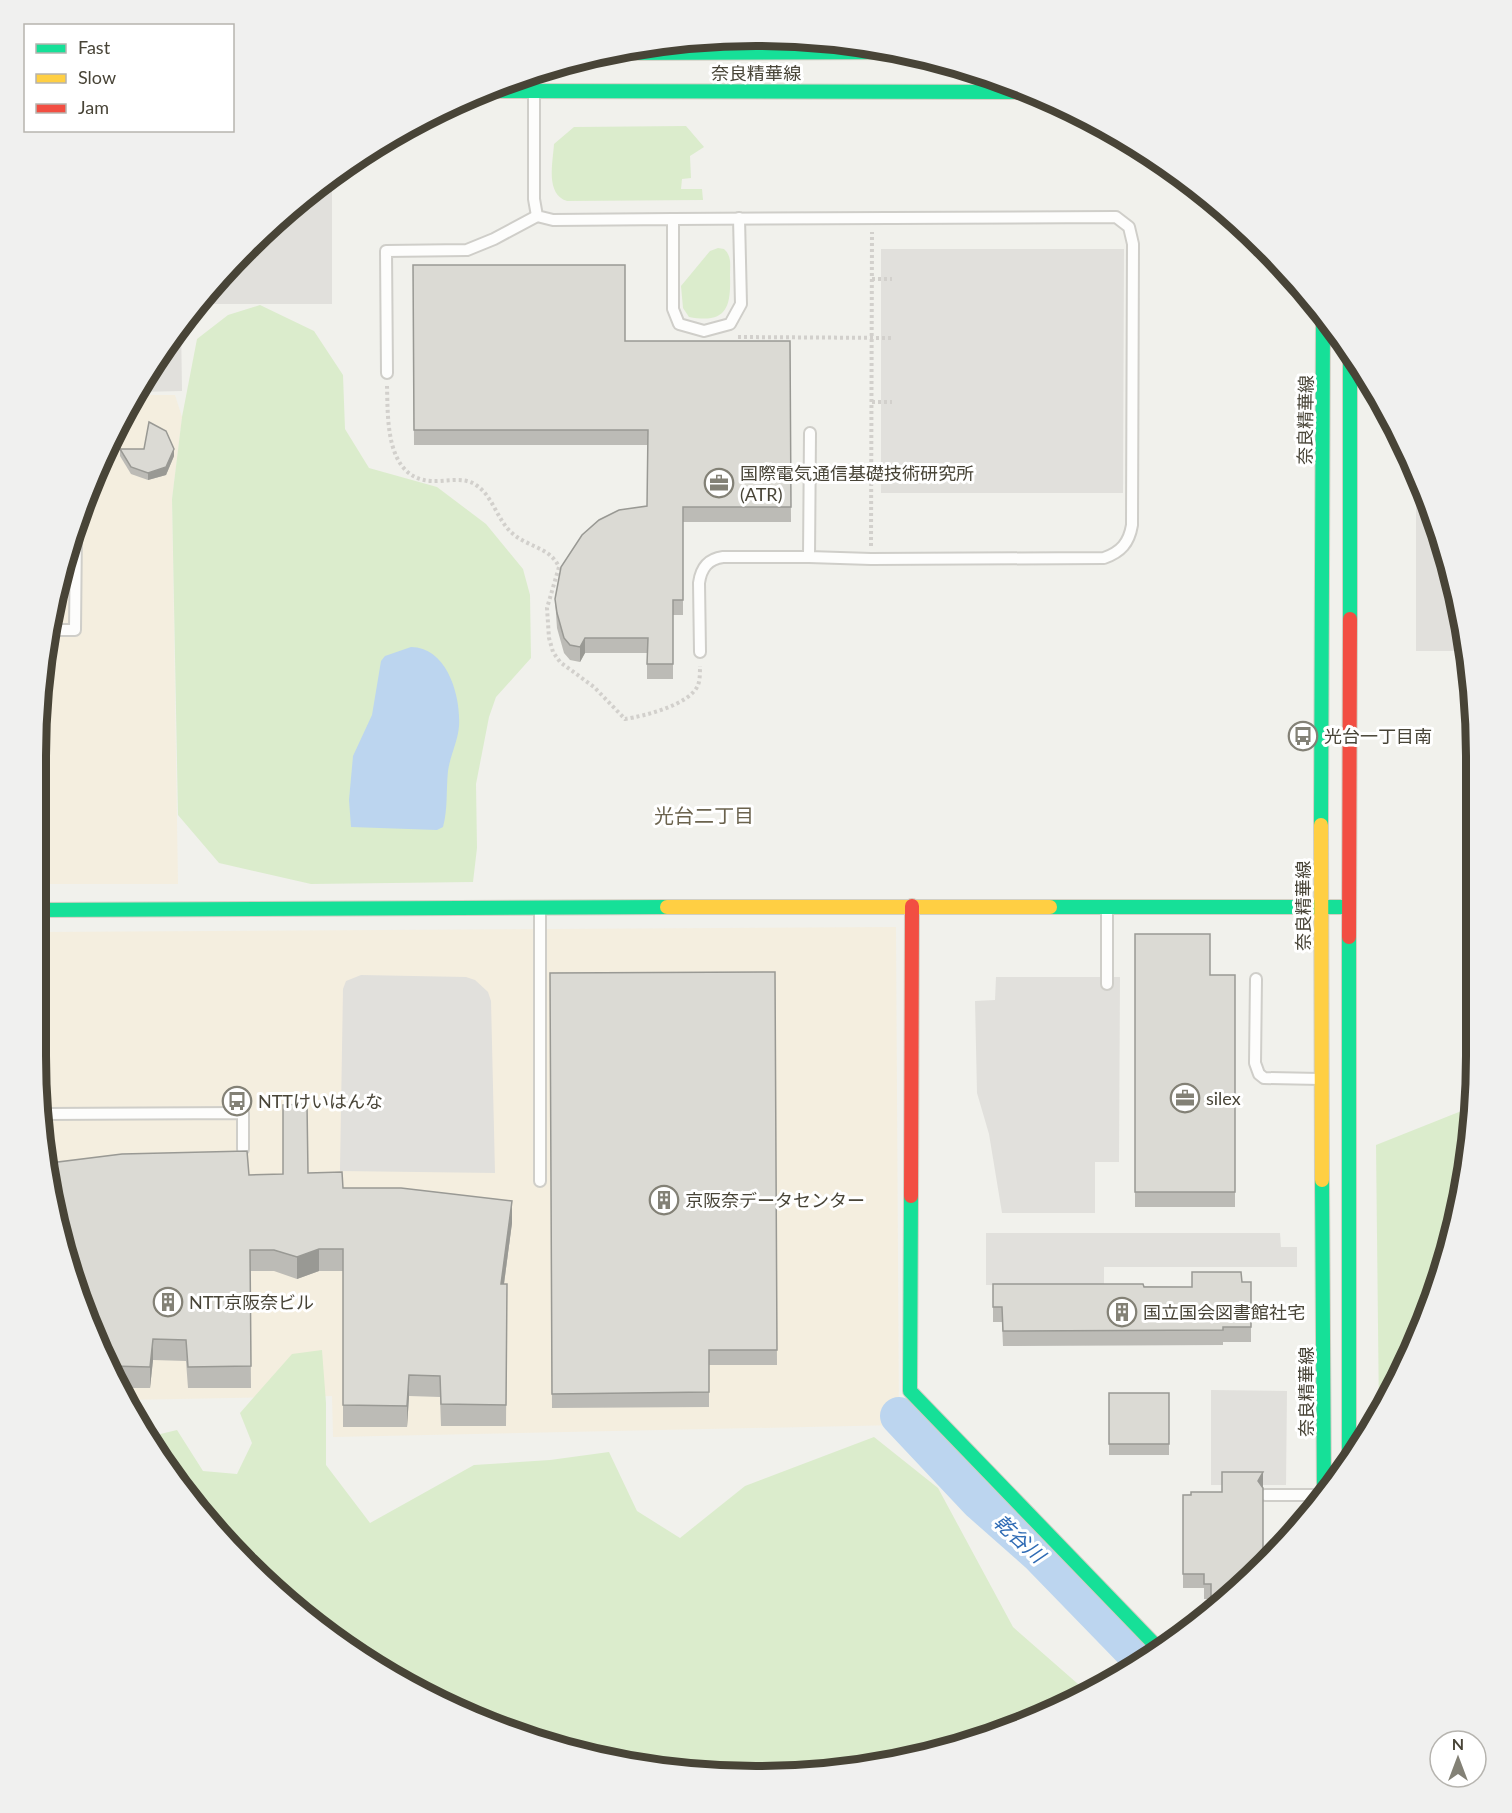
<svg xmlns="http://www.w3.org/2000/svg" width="1512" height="1813" font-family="Lato,'Noto Sans JP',sans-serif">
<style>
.commercial{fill:#f4eedf}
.green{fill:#dbeccc}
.parking{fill:#e1e0dc}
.water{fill:#bcd5ef}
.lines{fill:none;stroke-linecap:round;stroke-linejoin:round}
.river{stroke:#bcd5ef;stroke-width:38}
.lane-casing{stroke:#cfcec9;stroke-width:14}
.fast-casing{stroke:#d1cfc3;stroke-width:16}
.slow-casing{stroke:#d1cfc3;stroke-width:16}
.jam-casing{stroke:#d1cfc3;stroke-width:16}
.path{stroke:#d2d0cc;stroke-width:4;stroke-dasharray:3 3;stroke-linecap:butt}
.lane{stroke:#fdfdfc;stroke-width:10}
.fast{stroke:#16e098;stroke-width:14}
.slow{stroke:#ffcf43;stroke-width:14}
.jam{stroke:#f24e42;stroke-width:14}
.wall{fill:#bcbbb6}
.shaded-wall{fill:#999994}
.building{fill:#dbdad4;stroke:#999994;stroke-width:1.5}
.labels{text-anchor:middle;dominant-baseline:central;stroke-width:6;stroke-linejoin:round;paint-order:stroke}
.street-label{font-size:18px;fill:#484437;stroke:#fff}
.poi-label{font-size:18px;fill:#484437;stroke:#fff;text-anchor:start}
.neighbourhood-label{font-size:20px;fill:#6b634e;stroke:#fff}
.water-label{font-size:20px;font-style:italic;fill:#306cb5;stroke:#fff}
.rim{fill:none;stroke:#484437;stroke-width:8}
</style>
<rect width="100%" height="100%" fill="#f1f1ec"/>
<!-- commercial -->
<g class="commercial">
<polygon points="137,395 175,395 182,417 172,499 178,884 39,884 42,662 61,569 110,438"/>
<polygon points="896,927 899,1425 333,1437 332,1396 125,1400 60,1243 36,1057 38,932"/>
</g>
<!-- green -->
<g class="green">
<path d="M 686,126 L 704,147 L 690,156 L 691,178 L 682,179 L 681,189 L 702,189 L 703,200 L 567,201 C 545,194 553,162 554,144 L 574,127 Z"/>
<path d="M 718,248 L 724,249 C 732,256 730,265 730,275 C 731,307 727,324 689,317 L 683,308 L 681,286 L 710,251 Z"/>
<polygon points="260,305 314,331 343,375 345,429 369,468 437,487 486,524 523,569 530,595 531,658 496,697 489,717 476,784 477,848 473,882 311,884 219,863 178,815 172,499 182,417 197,339 228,315"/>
<polygon points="1474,1106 1438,1288 1379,1417 1376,1145"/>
<polygon points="322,1350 326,1403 326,1465 370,1523 474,1465 550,1460 609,1452 637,1511 680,1538 745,1486 874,1437 938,1488 1013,1627 1086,1691 1032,1722 850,1771 709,1775 619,1758 591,1744 574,1749 525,1739 356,1656 247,1566 148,1437 177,1430 203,1471 237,1474 252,1443 240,1413 292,1354"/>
</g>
<!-- parking -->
<g class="parking">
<polygon points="332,177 332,304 197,304 247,247"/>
<polygon points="881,249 1124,249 1123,493 881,493"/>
<polygon points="181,323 182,391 139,392"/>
<polygon points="1416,502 1428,502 1462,615 1466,651 1416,651"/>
<polygon points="361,975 466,977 475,980 488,992 491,1001 495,1173 340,1171 343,989 346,981"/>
<polygon points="996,977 1120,977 1119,1162 1095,1162 1095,1213 1002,1213 989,1134 977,1093 975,1001 995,1000"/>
<polygon points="986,1233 1280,1233 1281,1247 1297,1247 1297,1267 1104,1267 1104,1286 986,1285"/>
<polygon points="1211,1390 1287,1391 1286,1485 1211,1485"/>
</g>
<!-- water -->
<path class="water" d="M 411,647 C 447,647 461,696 459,726 C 458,741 450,756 448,771 C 446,790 448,809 443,827 L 437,830 L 351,827 L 349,800 L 353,756 L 372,715 L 381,661 L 385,656 Z"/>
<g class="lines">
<!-- river -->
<polyline class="river" points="899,1416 979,1501 1039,1554 1141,1659"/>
<!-- lane casing -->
<g class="lane-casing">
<g id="lane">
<polyline points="534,95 534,199 537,216 553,220 673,219 673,309 679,324 704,331 730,324 741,304 739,218"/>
<path d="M 673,219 L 1116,217 L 1129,227 L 1133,244 L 1132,525 C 1129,543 1121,552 1104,558 L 871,559 L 809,557 L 810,433"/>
<polyline points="387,373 386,251 467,250 494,239 537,216"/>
<polyline points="49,630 75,630 76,529"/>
<path d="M 700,652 L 699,583 C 701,568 708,559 723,557 L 809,557"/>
<polyline points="1107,909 1107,984"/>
<polyline points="540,910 540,1181"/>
<polyline points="1256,979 1255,1063 1259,1074 1264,1078 1320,1079"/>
<polyline points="43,1114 243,1113 243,1149"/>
<polyline points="1265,1495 1320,1495"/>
</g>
</g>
<!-- fast casing -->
<g class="fast-casing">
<g id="fast">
<polyline points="606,53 904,52"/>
<polyline points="479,91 1033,92"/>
<polyline points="1350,619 1350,350"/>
<polyline points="1321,825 1323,318"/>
<polyline points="1050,907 1348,907"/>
<polyline points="38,910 667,907"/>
<polyline points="1322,1180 1324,1495"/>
<polyline points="911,1196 910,1391 1159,1649"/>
<polyline points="1349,1459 1349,937"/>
</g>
</g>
<!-- slow casing -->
<g class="slow-casing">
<g id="slow">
<polyline points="1321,825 1322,1180"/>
<polyline points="667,907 1050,907"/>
</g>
</g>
<!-- jam casing -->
<g class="jam-casing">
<g id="jam">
<polyline points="1349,937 1350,619"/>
<polyline points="911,1196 912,906"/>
</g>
</g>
<!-- path -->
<g class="path">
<polyline points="872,279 892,279"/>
<polyline points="738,337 893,338"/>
<path d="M 387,386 C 388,418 385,478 431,481 C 445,482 463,476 476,485 C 493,496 497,520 512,533 C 527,547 550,547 559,567 L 547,608 L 549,638 L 553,652 L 560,662 L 594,687 L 625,719 C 644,716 690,705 698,685 C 700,680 700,672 700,666"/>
<polyline points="872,402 892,402"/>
<polyline points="871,465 892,465"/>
<polyline points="871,546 872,232"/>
</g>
<!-- lane -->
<use href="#lane" class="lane"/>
<!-- fast -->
<use href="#fast" class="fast"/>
<!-- slow -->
<use href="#slow" class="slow"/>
<!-- jam -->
<use href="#jam" class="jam"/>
</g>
<!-- wall -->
<g class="wall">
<polygon points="413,265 625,341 790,341 791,522 683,522 683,615 673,615 673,679 647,679 647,653 585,653 580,662 570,660 564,653 557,628 555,599 647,506 648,445 414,445"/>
<polygon points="120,449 174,456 166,475 148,480 131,474 120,456"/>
<polygon points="1135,934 1210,975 1235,975 1235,1207 1135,1207"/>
<polygon points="775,972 777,1365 709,1365 709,1407 552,1408 550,973"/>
<polygon points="308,1173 343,1188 512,1223 504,1284 507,1284 506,1426 441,1426 440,1397 409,1396 407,1427 343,1427 343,1271 319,1271 297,1279 274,1271 250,1271 251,1388 188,1388 186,1361 153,1360 150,1388 120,1388 60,1243 249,1175"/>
<polygon points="1242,1282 1251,1282 1251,1342 1223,1342 1223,1345 1003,1346 1002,1322 993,1322 993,1284 1192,1287"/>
<rect x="1109" y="1393" width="60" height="62"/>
<polygon points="1263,1486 1263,1564 1211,1613 1211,1599 1204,1599 1204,1588 1183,1588 1183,1495 1222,1492"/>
</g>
<!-- shaded-wall -->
<g class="shaded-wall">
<polygon points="174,449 174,456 166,475 148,480 148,473"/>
<polygon points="585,638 585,653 580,662 580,647"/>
<polygon points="512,1201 512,1223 501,1306 501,1284"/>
<polygon points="319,1249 319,1271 297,1279 297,1257"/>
<polygon points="153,1339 153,1360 150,1388 150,1367"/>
<polygon points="409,1375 409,1396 407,1427 407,1406"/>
<polygon points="1263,1472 1263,1486 1258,1496 1258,1481"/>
</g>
<!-- building -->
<g class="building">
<polygon points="413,265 625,265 625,341 790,341 791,507 683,507 683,600 673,600 673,664 647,664 648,638 585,638 580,647 570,645 564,638 557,613 555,599 561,567 582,535 599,520 619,510 647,506 648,430 414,430"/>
<polygon points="149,422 166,431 174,449 166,467 148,473 131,467 120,449 144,449"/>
<polygon points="1135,934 1210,934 1210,975 1235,975 1235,1192 1135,1192"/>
<polygon points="775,972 777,1350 709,1350 709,1392 552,1394 550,973"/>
<polygon points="307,1104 308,1173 342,1172 343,1188 401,1188 512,1201 501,1284 507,1284 506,1405 441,1404 440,1376 409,1375 407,1406 343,1405 343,1249 319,1249 297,1257 274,1250 250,1250 251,1366 188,1367 186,1340 153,1339 150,1367 111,1366 60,1243 50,1163 122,1154 247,1151 249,1175 283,1174 283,1105"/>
<polygon points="1192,1272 1241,1272 1242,1282 1251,1282 1251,1327 1223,1327 1223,1330 1003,1331 1002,1307 993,1307 993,1284 1143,1284 1144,1287 1192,1287"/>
<rect x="1109" y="1393" width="60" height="51"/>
<polygon points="1222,1472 1263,1472 1258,1481 1263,1488 1263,1564 1211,1612 1211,1584 1204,1584 1204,1574 1183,1574 1183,1495 1191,1495 1191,1492 1222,1492"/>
</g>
<!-- icons -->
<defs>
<g id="office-ring" transform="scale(1.5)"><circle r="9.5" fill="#fff" stroke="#838176" stroke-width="1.5"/><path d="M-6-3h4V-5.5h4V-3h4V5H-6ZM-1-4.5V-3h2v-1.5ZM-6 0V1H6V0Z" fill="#838176"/></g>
<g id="bus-ring" transform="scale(1.5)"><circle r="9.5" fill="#fff" stroke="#838176" stroke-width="1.5"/><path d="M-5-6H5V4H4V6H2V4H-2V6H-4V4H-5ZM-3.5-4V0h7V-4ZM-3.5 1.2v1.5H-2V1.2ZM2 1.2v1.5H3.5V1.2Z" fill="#838176"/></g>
<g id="building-ring" transform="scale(1.5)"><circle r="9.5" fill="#fff" stroke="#838176" stroke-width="1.5"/><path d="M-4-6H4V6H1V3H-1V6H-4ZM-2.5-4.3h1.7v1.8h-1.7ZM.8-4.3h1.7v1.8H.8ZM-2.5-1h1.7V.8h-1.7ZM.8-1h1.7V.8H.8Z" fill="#838176"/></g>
</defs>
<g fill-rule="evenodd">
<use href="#office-ring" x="719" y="483"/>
<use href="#bus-ring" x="1303" y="736"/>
<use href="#office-ring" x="1185" y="1098"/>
<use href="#bus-ring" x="237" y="1101"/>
<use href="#building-ring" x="664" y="1200"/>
<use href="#building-ring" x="168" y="1302"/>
<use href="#building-ring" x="1122" y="1312"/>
</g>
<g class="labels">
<!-- street labels -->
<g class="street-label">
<text x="756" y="73">奈良精華線</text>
<text transform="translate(1305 420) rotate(-89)">奈良精華線</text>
<text transform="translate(1303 906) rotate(-90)">奈良精華線</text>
<text transform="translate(1306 1392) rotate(-90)">奈良精華線</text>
</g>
<!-- poi labels -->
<g class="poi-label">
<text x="740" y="473">国際電気通信基礎技術研究所<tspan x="740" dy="21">(ATR)</tspan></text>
<text x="1324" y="736">光台一丁目南</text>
<text x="1206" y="1098">silex</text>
<text x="258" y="1101">NTTけいはんな</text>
<text x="685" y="1200">京阪奈データセンター</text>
<text x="189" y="1302">NTT京阪奈ビル</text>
<text x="1143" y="1312">国立国会図書館社宅</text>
</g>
<!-- neighbourhood labels -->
<g class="neighbourhood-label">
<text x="704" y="815">光台二丁目</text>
</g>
<!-- water labels -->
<g class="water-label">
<text transform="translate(1020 1538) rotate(42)">乾谷川</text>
</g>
</g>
<!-- crop -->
<path d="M0 0H1512V1813H0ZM756 46H756A710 710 0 0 1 1466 756V1056A710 710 0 0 1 756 1766H756A710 710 0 0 1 46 1056V756A710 710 0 0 1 756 46Z" fill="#f0f0ef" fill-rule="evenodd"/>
<path class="rim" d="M756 46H756A710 710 0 0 1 1466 756V1056A710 710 0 0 1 756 1766H756A710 710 0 0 1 46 1056V756A710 710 0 0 1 756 46Z"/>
<!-- legend -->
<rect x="24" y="24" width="210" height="108" fill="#ffffff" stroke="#b6b4af" stroke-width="1.5"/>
<rect x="36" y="44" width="30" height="9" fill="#16e098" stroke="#b6b4af" stroke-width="1.5"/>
<text x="78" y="54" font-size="18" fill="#484437">Fast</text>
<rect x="36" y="74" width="30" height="9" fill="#ffcf43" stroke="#b6b4af" stroke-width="1.5"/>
<text x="78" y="84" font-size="18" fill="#484437">Slow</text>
<rect x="36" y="104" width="30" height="9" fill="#f24e42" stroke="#b6b4af" stroke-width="1.5"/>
<text x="78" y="114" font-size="18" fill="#484437">Jam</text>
<!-- north arrow -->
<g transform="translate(1458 1759)"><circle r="28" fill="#ffffff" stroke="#b6b4af" stroke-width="1.5"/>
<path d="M0-4.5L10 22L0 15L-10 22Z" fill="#838176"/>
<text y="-9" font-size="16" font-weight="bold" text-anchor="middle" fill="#484437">N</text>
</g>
</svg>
